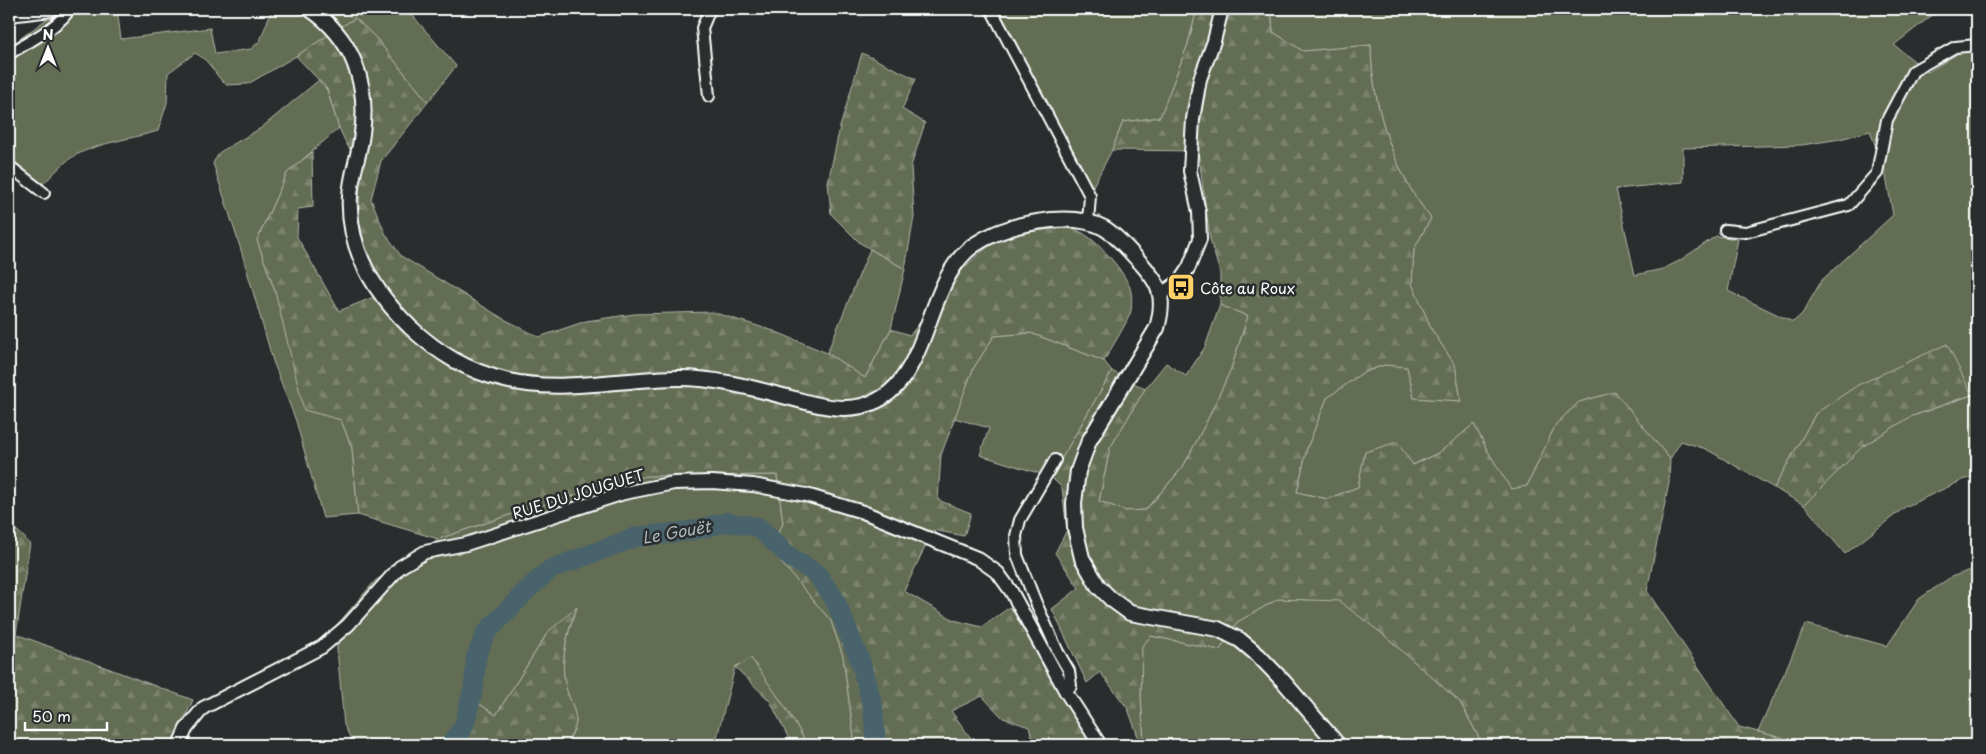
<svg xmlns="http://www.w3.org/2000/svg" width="1986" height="754" font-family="'Playpen Sans',sans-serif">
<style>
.green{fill:#646d53;stroke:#b2b6a9;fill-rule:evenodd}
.forest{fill:url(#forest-firs);stroke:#b2b6a9}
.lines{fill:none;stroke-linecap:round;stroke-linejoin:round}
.river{stroke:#48636c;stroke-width:20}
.minor-casing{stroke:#fff;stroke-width:14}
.tertiary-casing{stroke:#fff;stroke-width:16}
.secondary-casing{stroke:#fff;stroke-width:18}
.minor{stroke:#2a2d2e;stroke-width:10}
.tertiary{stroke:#2a2d2e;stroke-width:12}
.secondary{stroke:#2a2d2e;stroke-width:14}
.labels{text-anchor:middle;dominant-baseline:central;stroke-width:5;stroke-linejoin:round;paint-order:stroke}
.poi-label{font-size:15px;fill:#fff;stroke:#2a2d2e;text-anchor:start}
.street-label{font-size:15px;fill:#fff;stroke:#2a2d2e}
.water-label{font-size:16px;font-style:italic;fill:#adb9bd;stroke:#2a2d2e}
</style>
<defs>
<pattern id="forest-firs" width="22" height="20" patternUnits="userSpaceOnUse" patternTransform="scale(1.25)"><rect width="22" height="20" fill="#646d53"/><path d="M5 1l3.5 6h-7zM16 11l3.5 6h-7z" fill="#7b836d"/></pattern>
</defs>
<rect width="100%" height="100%" fill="#2a2d2e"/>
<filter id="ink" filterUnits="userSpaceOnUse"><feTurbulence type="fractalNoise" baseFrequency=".02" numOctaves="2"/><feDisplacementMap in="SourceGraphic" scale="10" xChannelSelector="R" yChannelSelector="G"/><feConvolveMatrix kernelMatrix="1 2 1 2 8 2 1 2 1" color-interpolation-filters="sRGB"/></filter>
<g filter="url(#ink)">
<!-- green -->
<g class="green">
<path d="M 60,9 L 117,9 L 121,39 L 210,28 L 215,54 L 251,49 L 260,41 L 272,9 L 407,9 L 456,66 L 428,102 L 375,37 L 355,18 L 296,56 L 248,84 L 226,85 C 212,72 212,62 195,53 L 168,73 L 167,103 L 158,131 C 131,139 101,142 76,155 C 64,161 53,175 43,184 L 9,157 L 9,47 Z"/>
<polygon points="997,9 1197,9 1188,44 1160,117 1123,122 1112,150 1092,188"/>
<path d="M 1271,9 L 1940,9 L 1894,45 L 1928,72 L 1962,51 L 1977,49 L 1977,175 L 1975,177 L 1977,188 L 1977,476 L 1963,480 L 1905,507 L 1845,554 L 1804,505 L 1863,446 L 1910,417 L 1972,395 L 1816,413 L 1774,488 L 1706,449 L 1681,441 L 1670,459 L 1615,393 L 1579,402 L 1556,424 L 1527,486 L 1511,490 L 1487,450 L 1474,424 L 1440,452 L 1412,465 L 1365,452 L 1358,487 L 1327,499 L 1297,492 L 1307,448 L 1327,398 L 1362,373 L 1384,365 L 1407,367 L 1414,398 L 1461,401 L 1455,365 L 1432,330 L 1412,284 L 1414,249 L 1431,218 C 1423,208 1415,197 1409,186 C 1386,145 1371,92 1371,45 L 1303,51 L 1273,32 ZM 1870,131 L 1885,171 L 1893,215 L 1822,280 L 1802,314 L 1793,322 L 1728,291 L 1738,239 L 1716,236 L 1679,261 L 1663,269 L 1635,275 L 1616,189 L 1683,182 L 1683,148 L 1802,145 L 1840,139 Z"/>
<polygon points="319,80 327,90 339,128 287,173 257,240 275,291 341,420 352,448 358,515 323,518 296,421 273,361 241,250 213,163 220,152 261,128"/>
<polygon points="870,249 905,269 891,329 865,378 827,353"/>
<polygon points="1220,305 1248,316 1231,369 1207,421 1183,467 1145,510 1126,511 1099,501 1110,448 1145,389 1166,363 1186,376 1205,347"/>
<polygon points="1031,333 1104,361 1112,371 1051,477 980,455 989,428 954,418 973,369 994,336"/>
<path d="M 777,475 L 783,524 L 769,548 L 831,621 L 843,656 L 855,745 L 808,745 L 785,707 L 751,659 L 735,667 L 715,745 L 567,745 C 569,737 576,729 576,721 C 575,708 567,696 565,684 C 560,659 568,631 577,608 L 548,632 L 496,715 L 478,703 L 447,745 L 354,745 L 344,725 L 335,627 L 375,581 L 438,539 L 524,510 L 646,476 Z"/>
<polygon points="1977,568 1977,745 1809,745 1758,732 1806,624 1887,646 1919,599 1951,577"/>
<polygon points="1278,599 1339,600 1384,635 1460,702 1483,745 1144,745 1141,696 1141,646 1151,636 1220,650 1237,622"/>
</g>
<!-- forest -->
<g class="forest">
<path d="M 1197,9 L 1271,9 L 1273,32 L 1303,51 L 1371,45 C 1371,92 1386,145 1409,186 C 1415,197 1423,208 1431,218 L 1414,249 L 1412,284 L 1432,330 L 1455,365 L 1461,401 L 1414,398 L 1407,367 L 1384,365 L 1362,373 L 1327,398 L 1307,448 L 1297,492 L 1327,499 L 1358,487 L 1365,452 L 1397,442 L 1413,465 L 1440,452 L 1474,424 L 1487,450 L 1511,489 L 1527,486 L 1556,424 L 1579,402 L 1615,392 L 1670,459 L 1669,483 L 1647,591 L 1739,727 L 1809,745 L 1483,745 L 1460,702 L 1384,635 L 1339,601 L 1278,599 L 1237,622 L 1220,650 L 1151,636 L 1142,646 L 1141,696 L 1144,745 L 1141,745 L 1128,709 L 1100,672 L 1087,683 L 1052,609 L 1079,588 L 1055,553 L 1067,530 L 1062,488 L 1051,477 L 1112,371 L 1145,389 L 1110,448 L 1099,501 L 1126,511 L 1146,510 L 1183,467 L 1207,421 L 1231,369 L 1248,316 L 1220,305 L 1220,273 L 1210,239 L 1198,151 L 1112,150 L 1123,122 L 1160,117 L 1188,44 Z"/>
<path d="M 355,18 L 375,37 L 428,102 L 381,161 L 371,199 L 385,233 L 401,256 L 502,318 L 539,337 L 586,321 L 634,314 L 712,312 L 774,331 L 827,353 L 865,378 L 891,329 L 910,335 C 937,302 968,251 1009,236 C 1020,232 1061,227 1073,229 C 1092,233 1124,270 1130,288 C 1132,293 1132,305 1131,311 C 1129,320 1110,350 1104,361 L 1031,333 L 994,336 L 973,369 L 941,455 L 938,500 L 971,513 L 964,536 L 933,530 L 904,591 L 954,620 L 982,627 L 1010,607 L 1066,699 L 1088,740 L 1083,745 L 1038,745 L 1033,741 L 1029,727 L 1003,718 L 982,696 L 951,711 L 973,741 L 979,745 L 855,745 L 843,656 L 831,621 L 769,548 L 783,524 L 777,475 L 646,476 L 524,510 L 438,539 L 358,515 L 352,448 L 341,420 L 304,410 L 275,291 L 257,240 L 287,173 L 312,152 L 313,207 L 298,209 L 297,237 L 339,311 L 384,293 L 366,255 L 359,220 L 360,163 L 347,145 L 339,128 L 327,89 L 296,56 Z"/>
<polygon points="862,53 916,79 902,109 925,123 911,166 914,217 905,269 860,243 831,214 828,182 840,127"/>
<polygon points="1947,344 1972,395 1959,399 1910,417 1863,446 1804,505 1774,488 1816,413 1858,385"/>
<polygon points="9,523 30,543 16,634 193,700 173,745 9,745"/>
<path d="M 577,607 C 568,630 560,658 565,683 C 567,695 575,708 576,720 C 576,729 569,737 567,745 L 447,745 L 478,703 L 496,715 L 548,632 Z"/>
<polygon points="751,658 785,707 808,745 792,745 770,701 735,667"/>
</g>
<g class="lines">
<!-- river -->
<polyline class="river" points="450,745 464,726 474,686 476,657 486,633 527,590 551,569 636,537 690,531 727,522 758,527 790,557 817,574 835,600 861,663 873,707 876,745"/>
<!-- minor casing -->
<g class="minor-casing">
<g id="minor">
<polyline points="991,9 1090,196 1088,222"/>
<polyline points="1974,9 1977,11"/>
<path d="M 9,54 C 24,44 63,25 69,9"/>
<polyline points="709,96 702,28 710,9"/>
<polyline points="9,166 44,193"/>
<polyline points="1725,230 1746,232 1849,205 1877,173 1887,120 1913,71 1955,47 1977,45"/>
<polyline points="1055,460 1020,520 1016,536 1017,555 1036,603 1058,652 1069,671 1071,686 1066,692"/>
</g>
</g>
<!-- tertiary casing -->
<g class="tertiary-casing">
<g id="tertiary">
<polyline points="1161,294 1179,282 1189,267 1200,239 1199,212 1190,171 1193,119 1200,79 1214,41 1222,9"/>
<polyline points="179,745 186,729 203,708 322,647 348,625 400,567 425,552 466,544 624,493 674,483 712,482 753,485 806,495 863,512 977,558 998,573 1011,591 1066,692 1100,745"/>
</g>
</g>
<!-- secondary casing -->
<g class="secondary-casing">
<g id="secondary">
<path d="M 310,9 C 352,37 369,83 362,133 C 360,154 351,174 350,196 C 347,248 374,292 410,327 C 438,353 467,371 505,380 C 561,394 623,378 679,378 C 716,378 752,388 787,397 C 806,402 825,408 845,408 C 934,407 918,284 974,245 C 1005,224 1069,210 1104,228 C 1117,236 1127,248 1137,259 C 1160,283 1166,296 1157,328 L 1089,441 L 1078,471 L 1074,503 L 1075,528 L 1082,558 L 1098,586 L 1111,599 L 1130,613 L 1218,629 L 1240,640 L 1259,656 L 1284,682 L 1338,745"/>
<polyline points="9,14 51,9"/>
</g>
</g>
<!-- minor -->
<use href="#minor" class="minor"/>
<!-- tertiary -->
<use href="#tertiary" class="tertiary"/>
<!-- secondary -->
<use href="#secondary" class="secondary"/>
</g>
</g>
<!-- icons -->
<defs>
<g id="bus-square" transform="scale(1.4375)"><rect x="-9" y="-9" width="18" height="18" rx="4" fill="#ffd166" stroke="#2a2d2e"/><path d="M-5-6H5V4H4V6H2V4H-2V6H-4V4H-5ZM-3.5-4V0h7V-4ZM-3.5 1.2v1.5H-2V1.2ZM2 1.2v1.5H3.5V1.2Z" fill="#111"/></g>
</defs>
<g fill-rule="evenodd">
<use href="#bus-square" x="1181" y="287"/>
</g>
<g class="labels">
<!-- poi labels -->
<g class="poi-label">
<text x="1200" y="287">Côte au Roux</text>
</g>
<!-- street labels -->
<g class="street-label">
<text transform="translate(578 493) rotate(-17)">RUE DU JOUGUET</text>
</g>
<!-- water labels -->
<g class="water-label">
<text transform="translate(676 531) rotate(-10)">Le Gouët</text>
</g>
</g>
<!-- margin -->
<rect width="1986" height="754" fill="none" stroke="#2a2d2e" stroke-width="30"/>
<rect x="15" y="15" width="1956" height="724" fill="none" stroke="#fff" stroke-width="2" filter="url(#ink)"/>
<!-- north arrow -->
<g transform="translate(48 48)" stroke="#2a2d2e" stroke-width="4" paint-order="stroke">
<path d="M0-4L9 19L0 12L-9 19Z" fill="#ffffff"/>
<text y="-8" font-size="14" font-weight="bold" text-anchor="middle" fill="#ffffff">N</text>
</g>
<!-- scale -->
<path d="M25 722v8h82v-8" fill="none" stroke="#ffffff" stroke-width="2.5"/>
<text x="32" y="722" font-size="15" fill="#ffffff" stroke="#2a2d2e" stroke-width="4" paint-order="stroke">50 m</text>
</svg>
